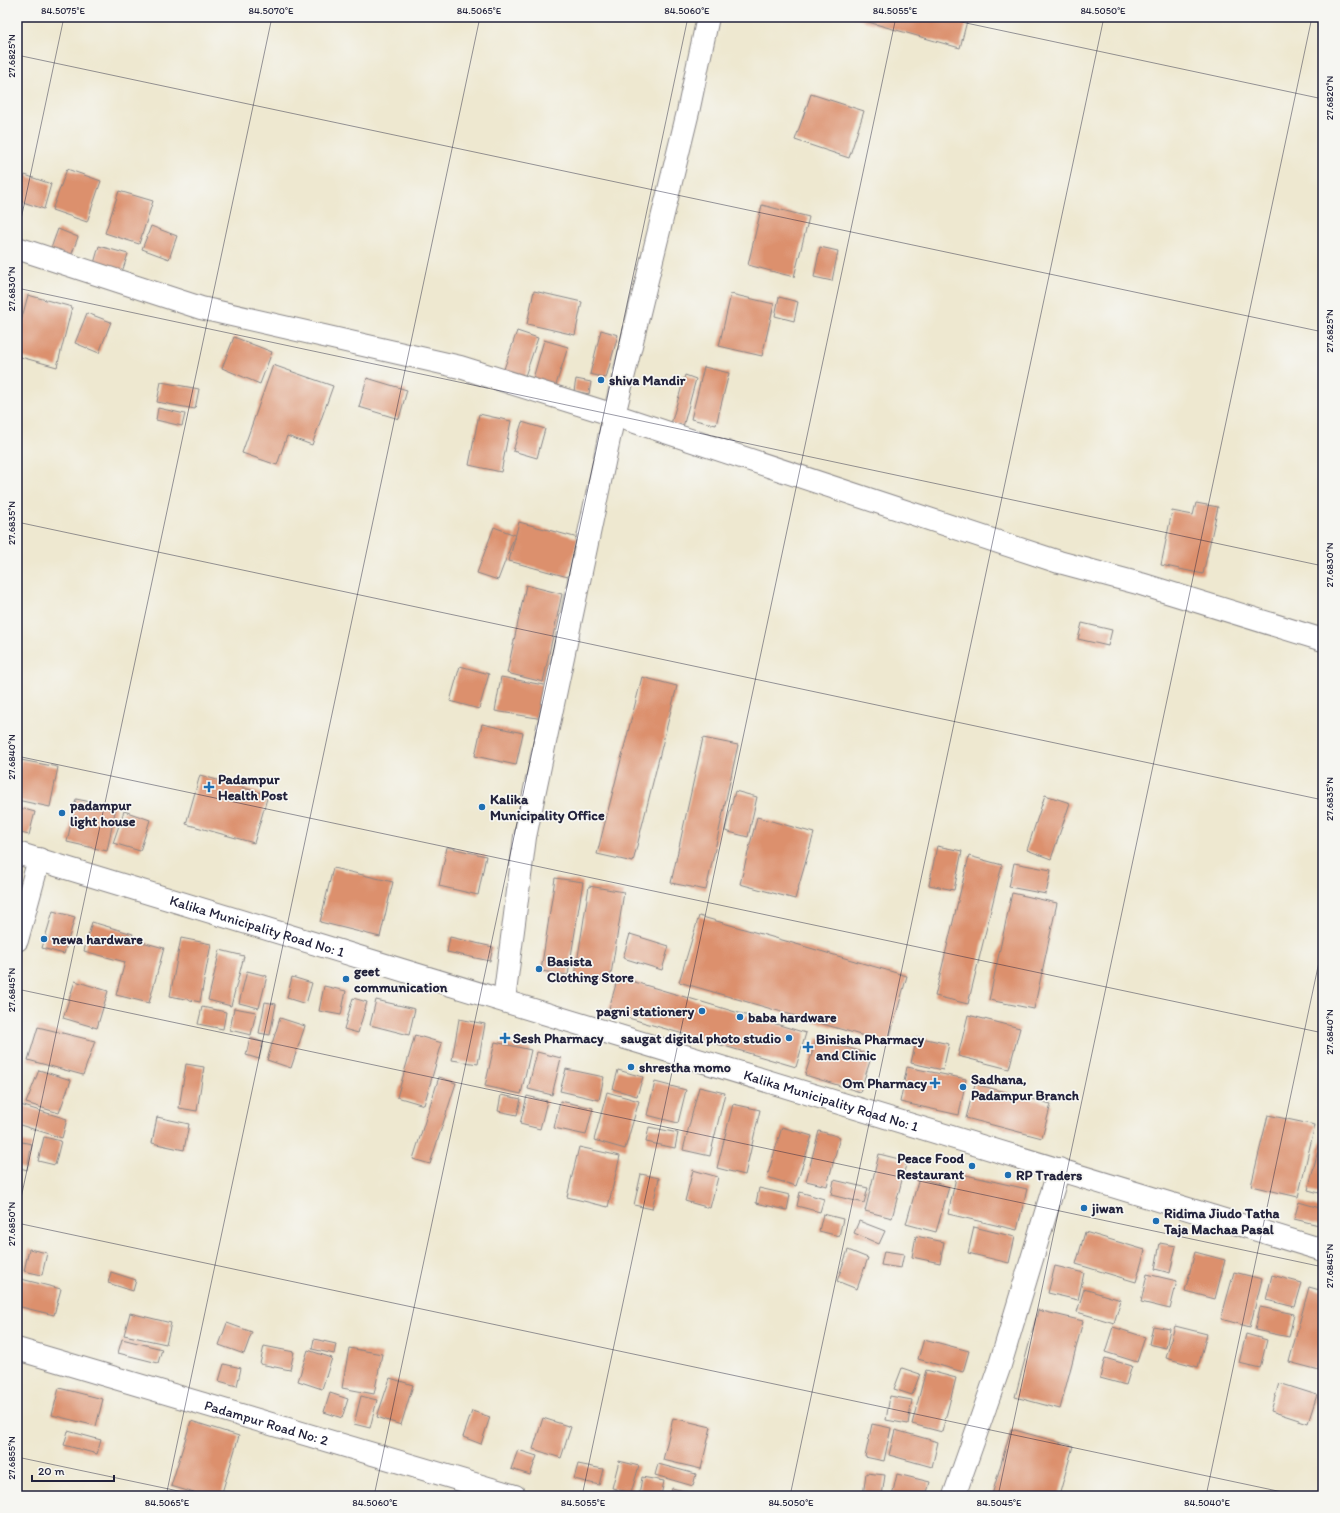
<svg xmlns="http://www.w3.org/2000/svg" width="1340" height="1513" font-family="Itim,sans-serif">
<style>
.building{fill:#dc906d}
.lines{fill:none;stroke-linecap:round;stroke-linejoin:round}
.street-casing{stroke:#888586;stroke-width:24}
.secondary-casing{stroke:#888586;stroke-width:24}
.street{stroke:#fff;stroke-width:22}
.secondary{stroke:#fff;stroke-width:22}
.ticks{fill:none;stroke:#22223b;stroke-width:1;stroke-opacity:0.45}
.poi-dot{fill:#1f6fb2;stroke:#f6f6f2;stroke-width:1.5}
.labels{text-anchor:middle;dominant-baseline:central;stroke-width:3.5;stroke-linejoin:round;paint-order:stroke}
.poi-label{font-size:14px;font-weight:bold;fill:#22223b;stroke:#f6f6f2;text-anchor:start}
.street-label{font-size:14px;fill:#22223b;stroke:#f6f6f2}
.neatline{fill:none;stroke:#22223b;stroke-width:1.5}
.ticks-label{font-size:10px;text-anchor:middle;fill:#22223b}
</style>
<rect width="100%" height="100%" fill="#f6f6f2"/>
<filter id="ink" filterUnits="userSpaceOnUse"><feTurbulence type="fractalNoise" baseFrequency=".025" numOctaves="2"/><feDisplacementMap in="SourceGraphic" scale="8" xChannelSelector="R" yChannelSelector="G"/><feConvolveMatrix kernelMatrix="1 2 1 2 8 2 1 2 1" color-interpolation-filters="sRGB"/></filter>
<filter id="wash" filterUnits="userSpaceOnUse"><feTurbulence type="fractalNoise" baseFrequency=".012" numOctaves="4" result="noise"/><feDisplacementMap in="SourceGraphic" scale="16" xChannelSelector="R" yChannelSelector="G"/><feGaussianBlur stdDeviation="0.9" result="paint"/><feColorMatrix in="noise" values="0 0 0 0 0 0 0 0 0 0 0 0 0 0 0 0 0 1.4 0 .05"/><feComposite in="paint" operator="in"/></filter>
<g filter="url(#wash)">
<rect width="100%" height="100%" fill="#eee8d0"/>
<g id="blocks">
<!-- building -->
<g class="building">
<polygon points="855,17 968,17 960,48 854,18"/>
<polygon points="811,94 864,111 849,158 795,140"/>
<polygon points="67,169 101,181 87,222 52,210"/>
<polygon points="25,175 51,184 44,209 17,200"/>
<polygon points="119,191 153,201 139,244 105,233"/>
<polygon points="762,205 809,217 794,277 748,265"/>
<polygon points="151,226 177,236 169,259 142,249"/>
<polygon points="58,229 78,237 70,259 50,251"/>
<polygon points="99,246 128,254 121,275 93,267"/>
<polygon points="820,247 838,251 832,281 814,277"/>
<polygon points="534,291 582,302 575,335 527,324"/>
<polygon points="731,294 774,304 762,356 719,346"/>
<polygon points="28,295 72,307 57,367 17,356 17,336"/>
<polygon points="779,297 798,302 794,321 775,316"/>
<polygon points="87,313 111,322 99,353 75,343"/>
<polygon points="601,330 618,335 606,378 590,374"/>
<polygon points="517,331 538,338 524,379 503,372"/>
<polygon points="234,337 272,352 260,384 222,368"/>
<polygon points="544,340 568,347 555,388 532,382"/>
<polygon points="273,365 333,386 312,445 287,436 277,465 242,453"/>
<polygon points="704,367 729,373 716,425 691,419"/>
<polygon points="685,375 696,379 683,427 671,424"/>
<polygon points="367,378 407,390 399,419 359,407"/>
<polygon points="576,379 591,382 589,394 574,391"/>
<polygon points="161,382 199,389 195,409 157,402"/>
<polygon points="158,408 185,414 182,426 156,420"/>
<polygon points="479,414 511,421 501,472 469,465"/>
<polygon points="522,422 545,429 537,458 513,451"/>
<polygon points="1196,503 1218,507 1203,574 1161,565 1172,511 1193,515"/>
<polygon points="519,522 578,538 568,577 509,561"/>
<polygon points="494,527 515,535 498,580 477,573"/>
<polygon points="526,585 562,594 543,682 507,673"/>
<polygon points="1082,623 1112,630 1108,646 1078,639"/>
<polygon points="460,666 489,674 479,709 450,701"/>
<polygon points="501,677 549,686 543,719 495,711"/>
<polygon points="642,677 677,686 633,862 597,854"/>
<polygon points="482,724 523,733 516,765 475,756"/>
<polygon points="703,738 738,745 706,890 671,883"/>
<polygon points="21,760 58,767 50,807 17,800 17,780"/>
<polygon points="200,775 268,795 254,843 186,824"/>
<polygon points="735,791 757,797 748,837 725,831"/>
<polygon points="1045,795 1070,803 1051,859 1027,850"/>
<polygon points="76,799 116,807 107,851 67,842"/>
<polygon points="17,807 35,812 29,835 17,832"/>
<polygon points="124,811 150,820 140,851 113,843"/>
<polygon points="757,817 814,833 795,899 740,884"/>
<polygon points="937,846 962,851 954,890 929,885"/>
<polygon points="447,847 486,856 478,895 439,886"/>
<polygon points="969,856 1002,865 968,1004 935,996"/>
<polygon points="1014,863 1051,870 1046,894 1009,887"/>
<polygon points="333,868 393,882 380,937 320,922"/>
<polygon points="555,878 583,882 568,975 541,971"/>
<polygon points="589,886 624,892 610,981 575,976"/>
<polygon points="1012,893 1057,903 1034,1009 989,1000"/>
<polygon points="53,911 75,917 64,954 42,948"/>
<polygon points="699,916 907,976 888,1043 679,982"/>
<polygon points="92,922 133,934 131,939 164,948 149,1003 116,995 125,962 84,951"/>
<polygon points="630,934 669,946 662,970 623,958"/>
<polygon points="450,937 493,947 490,961 447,952"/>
<polygon points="181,938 211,944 200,1002 170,996"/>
<polygon points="220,950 244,956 231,1006 208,1000"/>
<polygon points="247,971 267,976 259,1008 239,1003"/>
<polygon points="292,977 312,983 306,1004 287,998"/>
<polygon points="618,977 806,1033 796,1067 608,1012"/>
<polygon points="75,981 108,991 97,1028 63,1018"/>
<polygon points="324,986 346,991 341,1015 319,1011"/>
<polygon points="353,998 367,1002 358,1033 344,1029"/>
<polygon points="376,1000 415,1009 409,1035 370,1025"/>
<polygon points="265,1002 276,1004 270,1035 259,1033"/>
<polygon points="202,1007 226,1012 223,1029 198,1024"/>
<polygon points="234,1008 256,1012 251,1035 230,1030"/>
<polygon points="968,1015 1020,1028 1009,1069 958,1056"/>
<polygon points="280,1018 305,1026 291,1068 267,1060"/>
<polygon points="459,1019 485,1024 478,1064 452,1060"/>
<polygon points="38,1027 95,1041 83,1075 28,1060"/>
<polygon points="415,1035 442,1043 424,1105 397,1097"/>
<polygon points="917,1037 949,1044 943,1070 911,1063"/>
<polygon points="250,1038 263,1042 259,1059 246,1055"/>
<polygon points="817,1038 872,1055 860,1092 805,1075"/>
<polygon points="495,1042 531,1050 521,1094 485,1086"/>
<polygon points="537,1052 561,1058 552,1095 528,1089"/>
<polygon points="186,1064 204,1067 197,1111 179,1108"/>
<polygon points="907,1067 966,1079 959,1115 900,1102"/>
<polygon points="566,1069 604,1077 599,1100 560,1091"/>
<polygon points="39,1070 71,1080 59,1113 26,1103"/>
<polygon points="618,1070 643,1077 637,1096 613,1089"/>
<polygon points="439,1077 456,1083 430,1164 413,1159"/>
<polygon points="655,1082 686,1090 678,1123 647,1115"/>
<polygon points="975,1084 1051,1104 1042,1138 966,1118"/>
<polygon points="699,1087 725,1093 710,1156 683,1150"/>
<polygon points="607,1092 639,1101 625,1149 594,1140"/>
<polygon points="501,1095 521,1099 517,1115 498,1111"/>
<polygon points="527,1096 547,1101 540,1129 520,1124"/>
<polygon points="560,1101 593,1108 586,1135 554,1128"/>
<polygon points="17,1104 67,1119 62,1138 17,1124"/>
<polygon points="733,1104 760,1110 745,1175 717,1168"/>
<polygon points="1268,1115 1315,1125 1298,1197 1251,1186"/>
<polygon points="157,1117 189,1124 184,1150 152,1143"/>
<polygon points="649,1127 678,1133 675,1148 646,1142"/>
<polygon points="782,1127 812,1136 796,1186 767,1177"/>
<polygon points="819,1131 840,1137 827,1186 806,1181"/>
<polygon points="1322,1135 1323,1136 1323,1194 1308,1190"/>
<polygon points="44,1137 61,1141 55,1165 38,1161"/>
<polygon points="17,1141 32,1144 27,1170 17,1167"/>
<polygon points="579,1147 620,1156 608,1207 567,1197"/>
<polygon points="879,1154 907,1161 892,1218 865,1211"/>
<polygon points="693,1170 718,1177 710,1208 685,1201"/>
<polygon points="957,1173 1027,1189 1017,1230 948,1214"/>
<polygon points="641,1174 659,1178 652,1209 634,1205"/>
<polygon points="919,1178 949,1187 936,1232 906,1224"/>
<polygon points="834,1180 868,1188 864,1203 831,1195"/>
<polygon points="759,1188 790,1195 787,1210 756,1203"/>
<polygon points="800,1192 824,1199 820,1212 797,1206"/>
<polygon points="1299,1202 1323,1209 1323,1226 1294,1219"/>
<polygon points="823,1214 843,1219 839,1236 819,1231"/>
<polygon points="859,1221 885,1231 879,1244 854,1233"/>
<polygon points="974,1227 1015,1237 1009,1263 968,1253"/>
<polygon points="1085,1232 1145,1250 1136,1282 1076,1264"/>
<polygon points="916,1236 944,1242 940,1263 912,1257"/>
<polygon points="1160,1243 1176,1246 1170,1273 1155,1269"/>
<polygon points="29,1249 47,1253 42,1275 24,1271"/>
<polygon points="848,1250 868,1258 857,1289 837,1281"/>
<polygon points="884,1251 904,1254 901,1268 881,1265"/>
<polygon points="1195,1252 1225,1260 1215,1299 1185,1291"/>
<polygon points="1055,1266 1084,1273 1078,1300 1048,1293"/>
<polygon points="111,1272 136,1280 133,1291 108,1283"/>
<polygon points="1234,1272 1262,1279 1250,1327 1221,1319"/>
<polygon points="1147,1274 1177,1281 1170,1309 1141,1302"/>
<polygon points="1272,1275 1302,1283 1295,1307 1266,1300"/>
<polygon points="21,1279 61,1289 54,1315 17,1306 17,1294"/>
<polygon points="1309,1287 1323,1291 1323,1371 1289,1362"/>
<polygon points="1084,1289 1121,1300 1114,1323 1077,1312"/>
<polygon points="1260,1307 1294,1314 1289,1337 1255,1330"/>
<polygon points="1038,1310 1083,1321 1060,1409 1015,1397"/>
<polygon points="130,1313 171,1323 166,1344 124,1335"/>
<polygon points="227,1323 252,1332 244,1354 219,1345"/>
<polygon points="1153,1326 1170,1329 1166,1348 1149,1344"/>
<polygon points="1175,1326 1207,1334 1198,1367 1166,1358"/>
<polygon points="1113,1327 1145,1337 1137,1362 1105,1352"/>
<polygon points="1246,1334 1267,1340 1260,1368 1239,1363"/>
<polygon points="122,1339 162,1349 158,1363 118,1353"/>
<polygon points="314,1339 336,1344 334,1354 312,1349"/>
<polygon points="924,1339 969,1351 963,1372 918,1359"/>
<polygon points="264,1346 294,1352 290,1370 260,1364"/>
<polygon points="349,1348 382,1354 374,1394 342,1388"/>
<polygon points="308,1350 332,1358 322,1389 298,1381"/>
<polygon points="1105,1358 1132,1366 1126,1385 1100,1378"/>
<polygon points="224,1364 241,1368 237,1386 219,1381"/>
<polygon points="902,1368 920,1374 912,1395 894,1389"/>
<polygon points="926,1370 956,1378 942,1432 912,1424"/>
<polygon points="390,1378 413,1385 401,1425 377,1417"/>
<polygon points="1279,1383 1317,1395 1308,1423 1271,1411"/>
<polygon points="59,1388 103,1399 96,1426 52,1415"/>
<polygon points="330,1393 348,1399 342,1418 324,1412"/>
<polygon points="361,1396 377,1400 370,1428 354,1424"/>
<polygon points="890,1396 912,1400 908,1424 886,1420"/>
<polygon points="472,1411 490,1417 481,1444 463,1437"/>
<polygon points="543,1418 571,1427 561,1458 533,1449"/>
<polygon points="673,1418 711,1427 701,1469 663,1460"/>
<polygon points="191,1421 239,1436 221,1496 204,1496 171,1486"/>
<polygon points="872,1424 891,1428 884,1461 865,1457"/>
<polygon points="1011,1429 1073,1446 1059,1496 997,1496 992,1495"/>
<polygon points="895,1430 938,1442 932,1467 889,1455"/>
<polygon points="68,1431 101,1440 97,1454 64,1445"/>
<polygon points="518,1450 537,1456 530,1475 511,1469"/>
<polygon points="619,1461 639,1466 631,1493 612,1488"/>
<polygon points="578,1464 603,1469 599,1485 574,1479"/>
<polygon points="658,1464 696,1474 693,1486 655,1475"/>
<polygon points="866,1473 885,1475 882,1496 863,1496"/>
<polygon points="897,1474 930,1482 926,1496 892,1496"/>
<polygon points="642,1477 664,1481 661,1496 639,1496"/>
<polygon points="672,1488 695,1494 694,1496 671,1496"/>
</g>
</g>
</g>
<g filter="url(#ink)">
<use href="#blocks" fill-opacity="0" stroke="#888586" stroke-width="1"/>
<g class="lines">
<!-- street casing -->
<g class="street-casing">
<g id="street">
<polyline points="17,248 201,308 460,367 614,415 1059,562 1141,584 1323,640"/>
<polyline points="17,940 39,859"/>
<polyline points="504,1000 525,837 614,415 688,112 708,17"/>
<path id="s1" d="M 17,1349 L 515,1496"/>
<polyline points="954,1496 1000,1365 1059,1169"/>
</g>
</g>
<!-- secondary casing -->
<g class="secondary-casing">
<g id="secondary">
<path id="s2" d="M 17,853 L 1323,1250"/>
</g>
</g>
<!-- street -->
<use href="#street" class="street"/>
<!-- secondary -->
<use href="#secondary" class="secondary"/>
</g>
</g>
<!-- ticks -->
<path class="ticks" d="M 938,17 L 1323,99M 17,55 L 1323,332M 17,238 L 64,17M 17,288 L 1323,566M 17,522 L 1323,800M 17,756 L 1323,1033M 17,989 L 1323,1267M 17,1217 L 272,17M 17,1223 L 1301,1496M 17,1457 L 202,1496M 166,1496 L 480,17M 374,1496 L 688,17M 582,1496 L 896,17M 790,1496 L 1104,17M 998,1496 L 1312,17M 1206,1496 L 1323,943"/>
<!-- markers -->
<g class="poi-dot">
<circle cx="601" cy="380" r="4"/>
<path d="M207 781h4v4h4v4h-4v4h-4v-4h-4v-4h4z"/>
<circle cx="482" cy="807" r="4"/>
<circle cx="62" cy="813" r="4"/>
<circle cx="44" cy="939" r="4"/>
<circle cx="539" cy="969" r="4"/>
<circle cx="346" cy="979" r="4"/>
<circle cx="702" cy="1011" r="4"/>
<circle cx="740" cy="1017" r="4"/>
<path d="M503 1032h4v4h4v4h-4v4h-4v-4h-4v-4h4z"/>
<circle cx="789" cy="1038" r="4"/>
<path d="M806 1041h4v4h4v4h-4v4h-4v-4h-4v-4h4z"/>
<circle cx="631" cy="1067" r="4"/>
<path d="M933 1077h4v4h4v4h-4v4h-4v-4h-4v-4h4z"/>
<circle cx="963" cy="1087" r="4"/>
<circle cx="972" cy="1166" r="4"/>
<circle cx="1008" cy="1175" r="4"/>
<circle cx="1084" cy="1208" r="4"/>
<circle cx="1156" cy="1221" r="4"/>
</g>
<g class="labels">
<!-- poi labels -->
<g class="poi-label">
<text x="609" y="380">shiva Mandir</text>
<text x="218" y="779">Padampur<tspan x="218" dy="16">Health Post</tspan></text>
<text x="490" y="799">Kalika<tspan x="490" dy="16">Municipality Office</tspan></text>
<text x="70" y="805">padampur<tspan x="70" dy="16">light house</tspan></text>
<text x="52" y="939">newa hardware</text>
<text x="547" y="961">Basista<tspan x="547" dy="16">Clothing Store</tspan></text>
<text x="354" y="971">geet<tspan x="354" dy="16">communication</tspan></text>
<text x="694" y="1011" text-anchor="end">pagni stationery</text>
<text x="748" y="1017">baba hardware</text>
<text x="513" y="1038">Sesh Pharmacy</text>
<text x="781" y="1038" text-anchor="end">saugat digital photo studio</text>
<text x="816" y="1039">Binisha Pharmacy<tspan x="816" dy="16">and Clinic</tspan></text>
<text x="639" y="1067">shrestha momo</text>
<text x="971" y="1079">Sadhana,<tspan x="971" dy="16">Padampur Branch</tspan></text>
<text x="927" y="1083" text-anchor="end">Om Pharmacy</text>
<text x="964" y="1158" text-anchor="end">Peace Food<tspan x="964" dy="16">Restaurant</tspan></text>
<text x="1016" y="1175">RP Traders</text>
<text x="1092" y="1208">jiwan</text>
<text x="1164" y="1213">Ridima Jiudo Tatha<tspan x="1164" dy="16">Taja Machaa Pasal</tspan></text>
</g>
<!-- street labels -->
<g class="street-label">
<text stroke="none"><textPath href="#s2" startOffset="251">Kalika Municipality Road No: 1</textPath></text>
<text stroke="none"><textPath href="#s2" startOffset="851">Kalika Municipality Road No: 1</textPath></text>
<text stroke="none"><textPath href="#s1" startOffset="260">Padampur Road No: 2</textPath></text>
</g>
</g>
<!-- margin -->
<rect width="1340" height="1513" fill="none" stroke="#f6f6f2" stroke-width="44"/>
<!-- scale -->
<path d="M32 1475v6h82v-6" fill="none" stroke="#22223b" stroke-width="2"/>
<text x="38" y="1475" font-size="12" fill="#22223b" stroke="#f6f6f2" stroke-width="3" paint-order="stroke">20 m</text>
<rect x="22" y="22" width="1296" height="1469" class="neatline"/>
<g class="ticks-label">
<text x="63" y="14">84.5075°E</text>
<text x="271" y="14">84.5070°E</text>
<text x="479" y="14">84.5065°E</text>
<text x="687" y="14">84.5060°E</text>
<text x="895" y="14">84.5055°E</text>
<text x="1103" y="14">84.5050°E</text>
<text transform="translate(11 56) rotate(-90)" y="4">27.6825°N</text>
<text transform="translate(1329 98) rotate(-90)" y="4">27.6820°N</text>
<text transform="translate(11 289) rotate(-90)" y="4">27.6830°N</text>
<text transform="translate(1329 331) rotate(-90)" y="4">27.6825°N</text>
<text transform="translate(11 523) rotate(-90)" y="4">27.6835°N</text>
<text transform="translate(1329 565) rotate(-90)" y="4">27.6830°N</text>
<text transform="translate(11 757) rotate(-90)" y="4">27.6840°N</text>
<text transform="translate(1329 799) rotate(-90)" y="4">27.6835°N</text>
<text transform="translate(11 990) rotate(-90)" y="4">27.6845°N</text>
<text transform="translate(1329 1032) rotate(-90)" y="4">27.6840°N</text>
<text transform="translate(11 1224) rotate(-90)" y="4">27.6850°N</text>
<text transform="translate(1329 1266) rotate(-90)" y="4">27.6845°N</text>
<text transform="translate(11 1458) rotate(-90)" y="4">27.6855°N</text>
<text x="167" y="1506">84.5065°E</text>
<text x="375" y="1506">84.5060°E</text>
<text x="583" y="1506">84.5055°E</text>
<text x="791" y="1506">84.5050°E</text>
<text x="999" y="1506">84.5045°E</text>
<text x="1207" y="1506">84.5040°E</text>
</g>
</svg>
